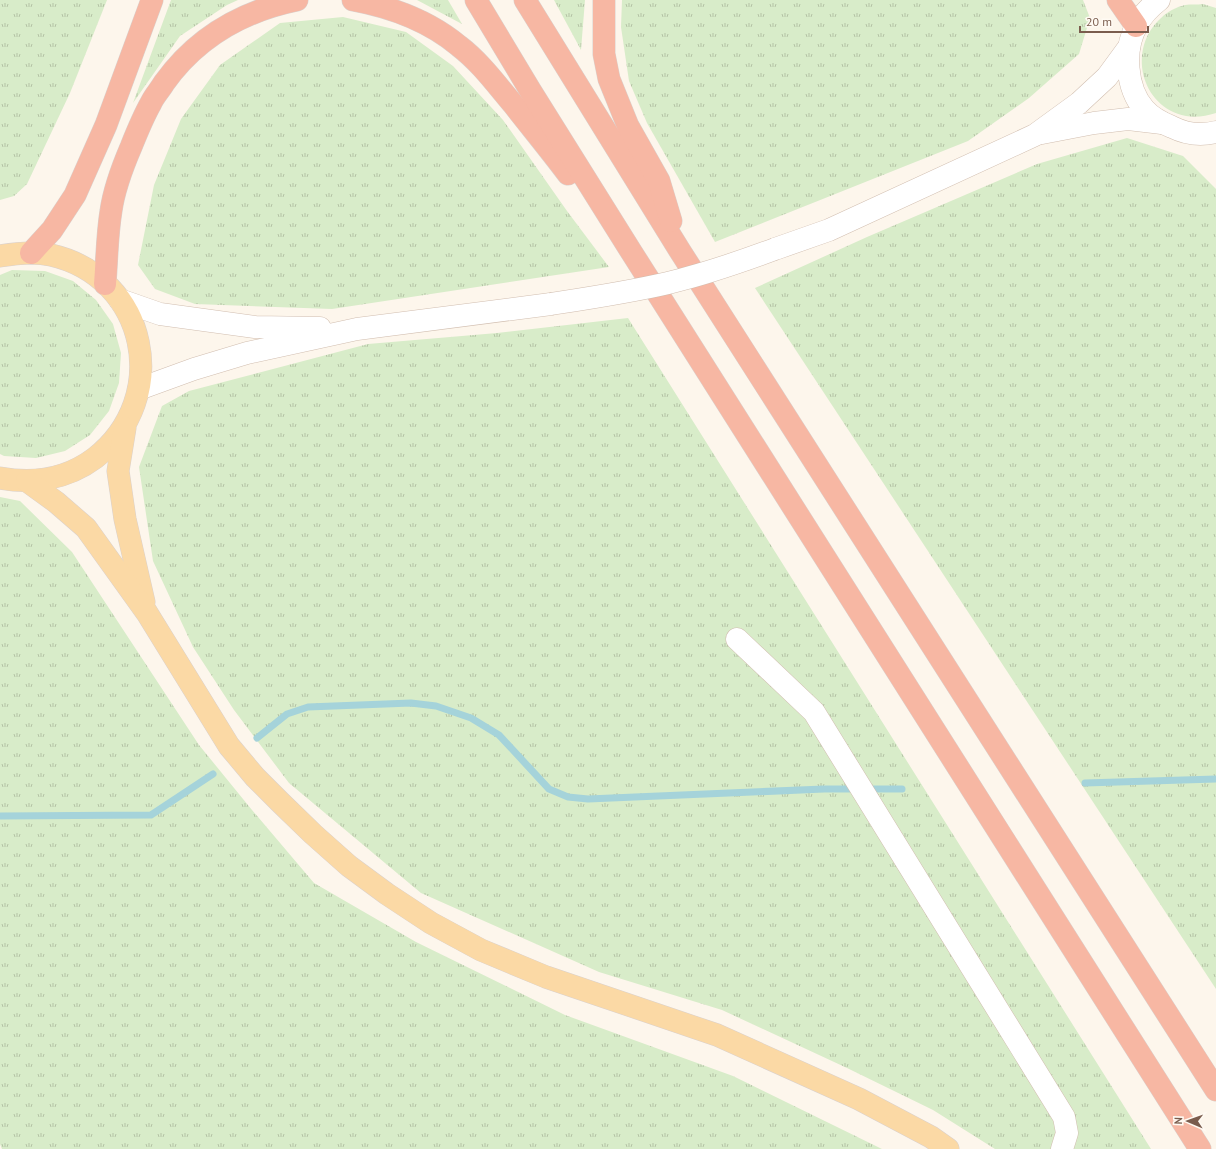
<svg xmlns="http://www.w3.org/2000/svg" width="1216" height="1149" font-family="'PT Sans',sans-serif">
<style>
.grass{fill:url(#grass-tufts)}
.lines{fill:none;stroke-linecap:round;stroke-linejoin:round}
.stream{stroke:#a5d3da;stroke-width:7}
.minor-casing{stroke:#d1beb0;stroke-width:23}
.major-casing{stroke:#dad1cd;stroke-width:23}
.highway-casing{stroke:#dad1cd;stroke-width:23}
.minor{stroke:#fff;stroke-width:22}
.major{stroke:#fbd9a5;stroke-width:22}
.highway{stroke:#f7b7a3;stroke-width:22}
.minor-bridge-casing{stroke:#d1beb0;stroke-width:23;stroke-linecap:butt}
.minor-bridge{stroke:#fff;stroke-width:22}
</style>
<defs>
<pattern id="grass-tufts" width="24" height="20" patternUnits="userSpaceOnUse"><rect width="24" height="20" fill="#d8ecc9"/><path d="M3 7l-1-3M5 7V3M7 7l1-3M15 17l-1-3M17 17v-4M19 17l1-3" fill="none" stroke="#b4c2a5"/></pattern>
</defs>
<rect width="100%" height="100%" fill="#fdf6ec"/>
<!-- grass -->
<g class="grass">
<polygon points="0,0 107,0 70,93 27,184 14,196 0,200"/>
<polygon points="171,0 238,0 227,5 180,36 133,103"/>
<polygon points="417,0 448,0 462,24"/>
<polygon points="554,0 585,0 581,50"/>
<polygon points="622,0 1083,0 1090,18 1079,54 1029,98 968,141 715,242 647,123 629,81 621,27"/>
<path d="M 1203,4 L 1216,8 L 1216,113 C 1206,116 1196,118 1186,116 C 1140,107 1127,48 1161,18 C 1167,12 1176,7 1185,5 C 1191,4 1197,5 1203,4 Z"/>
<polygon points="343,17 406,32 453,66 503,120 567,211 609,267 332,309 195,304 155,289 138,265 154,185 181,119 220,65 280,23"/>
<polygon points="1127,138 1183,156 1216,189 1216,989 755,288 867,237 1037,164"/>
<polygon points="12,270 45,271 73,281 96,300 113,324 121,353 119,383 109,411 90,435 65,451 36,458 4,456 0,454 0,275"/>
<polygon points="628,318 1151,1149 995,1149 933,1110 847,1068 722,1010 599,972 421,893 289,783 234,710 193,647 153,561 139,467 162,406 189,391 368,344 497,333"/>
<polygon points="0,497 20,501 72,552 199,745 252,810 314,883 416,942 565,1015 733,1076 882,1149 2,1149 0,1144"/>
</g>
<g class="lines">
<!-- stream -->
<g class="stream">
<polyline points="257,738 287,714 308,707 411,703 436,706 471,718 499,735 549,789 568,797 588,799 824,789 902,789"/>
<polyline points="1085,783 1216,779"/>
<polyline points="0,816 151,815 213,774"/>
</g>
<!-- minor casing -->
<g class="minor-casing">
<g id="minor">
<path d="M 1159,0 C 1150,7 1142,15 1137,25 C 1123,49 1126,88 1144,109 C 1151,117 1162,123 1172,127 C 1186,134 1201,136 1216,132"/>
<polyline points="1042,133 1094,123 1128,119 1162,123"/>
<polyline points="775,249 829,230 1035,135 1079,103 1107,77 1129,47"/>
<polyline points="120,300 160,314 255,327 320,328"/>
<polyline points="139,389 194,369 247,353 357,329 551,304"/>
<polyline points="737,639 814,712 1064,1117 1067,1133 1062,1149"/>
</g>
</g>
<!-- major casing -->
<g class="major-casing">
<g id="major">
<path d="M 0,256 C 17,253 34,251 51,255 C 148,277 172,398 95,458 C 67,479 33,484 0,478"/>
<polyline points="125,428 118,471 125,519 144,602"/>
<polyline points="27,481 56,502 86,528 147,613 229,746 255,777 280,802 313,834 349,866 387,894 431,923 481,950 546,977 717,1035 859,1099 931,1137 948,1149"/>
</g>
</g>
<!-- highway casing -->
<g class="highway-casing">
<g id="highway">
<path d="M 353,0 C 391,7 429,21 459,46 C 480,62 496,84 513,104 C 531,127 550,150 568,174"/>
<polyline points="476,0 530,90 632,253 1200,1149"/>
<polyline points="525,0 680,251 1216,1090"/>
<polyline points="604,0 604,54 609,79 628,126 659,181 671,221"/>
<polyline points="1118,0 1136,26"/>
<polyline points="31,253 52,230 75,195 106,125 152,0"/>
<path d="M 105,284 C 107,260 107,235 111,211 C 114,189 122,168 131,147 C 137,132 143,117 151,103 C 154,96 160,90 164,83 C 197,37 243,11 297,0"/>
</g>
</g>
<!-- minor -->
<use href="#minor" class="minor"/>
<!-- major -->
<use href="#major" class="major"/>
<!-- highway -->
<use href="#highway" class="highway"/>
<!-- minor-bridge casing -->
<g class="minor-bridge-casing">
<path id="minor-bridge" d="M 551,304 C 590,298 630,292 668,283 C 705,274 740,262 775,249"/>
</g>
<!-- minor-bridge -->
<use href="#minor-bridge" class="minor-bridge"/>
</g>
<!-- north arrow -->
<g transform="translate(1188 1121) rotate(272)" stroke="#fffaf3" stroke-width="3" paint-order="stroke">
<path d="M0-3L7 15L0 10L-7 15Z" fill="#7a5c4d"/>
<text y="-6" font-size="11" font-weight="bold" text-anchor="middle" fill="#7a5c4d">N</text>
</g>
<!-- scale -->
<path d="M1080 26v6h68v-6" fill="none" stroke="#7a5c4d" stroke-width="2"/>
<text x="1086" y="26" font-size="12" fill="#7a5c4d" stroke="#fffaf3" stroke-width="3" paint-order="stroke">20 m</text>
</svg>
